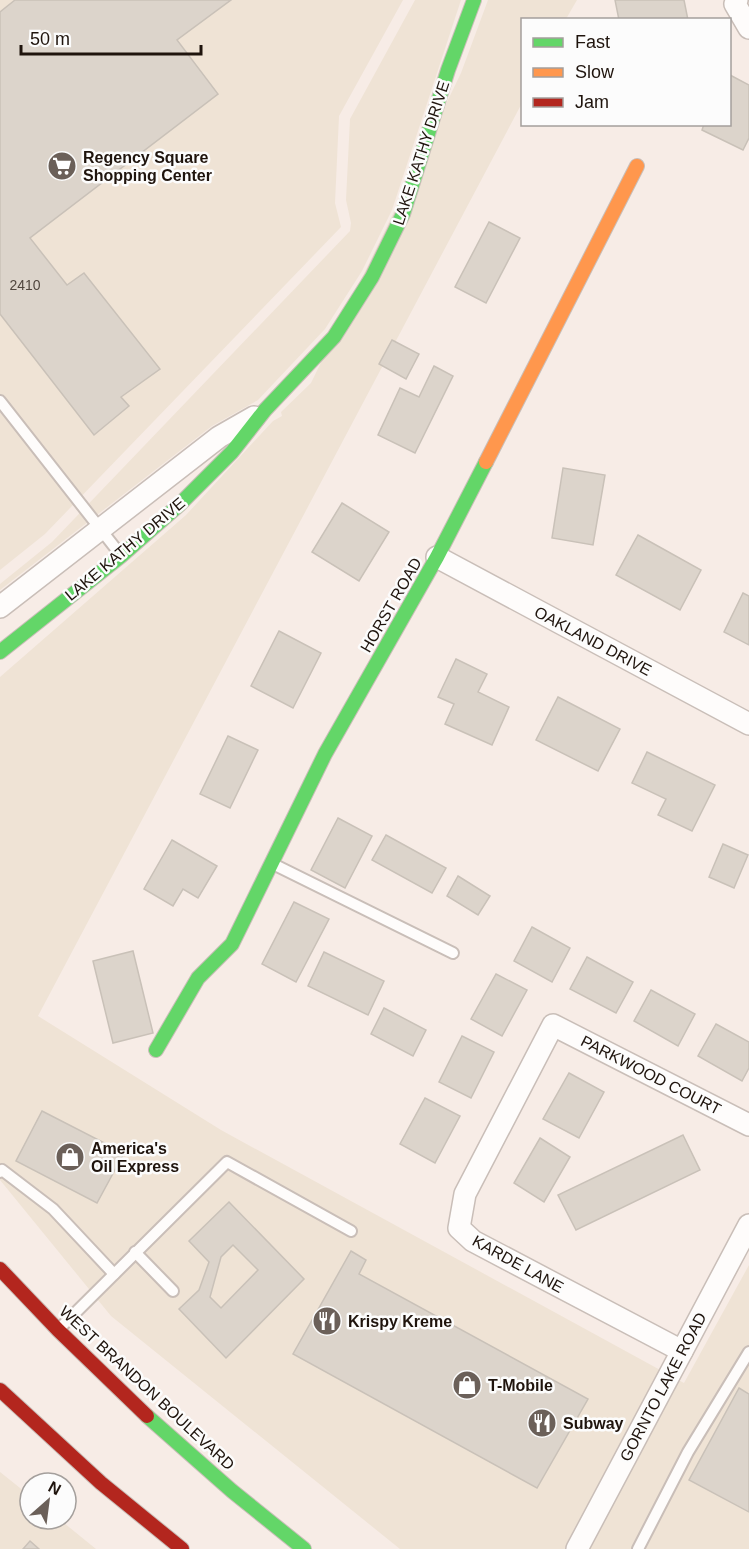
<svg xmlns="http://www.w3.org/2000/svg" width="749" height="1549" font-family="Arial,sans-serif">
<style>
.commercial{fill:#efe3d5}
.building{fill:#dcd4cb;stroke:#c9c1b8;stroke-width:1.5;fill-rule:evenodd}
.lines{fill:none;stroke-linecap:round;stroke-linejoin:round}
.lane-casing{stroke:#c9beb8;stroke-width:14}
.street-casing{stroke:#c9beb8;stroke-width:24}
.fast-casing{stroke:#c9beb8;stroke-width:16}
.slow-casing{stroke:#c9beb8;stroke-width:16}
.jam-casing{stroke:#c9beb8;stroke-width:16}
.lane{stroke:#fefcfb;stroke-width:10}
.street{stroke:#fefcfb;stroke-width:21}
.fast{stroke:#63d668;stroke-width:14}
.slow{stroke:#ff974d;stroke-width:14}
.jam{stroke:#b3261e;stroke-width:14}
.labels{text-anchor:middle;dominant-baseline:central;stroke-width:5;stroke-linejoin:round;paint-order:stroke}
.number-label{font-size:14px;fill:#50463e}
.street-label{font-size:16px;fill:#1f140d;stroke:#fcfcfc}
.poi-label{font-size:16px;font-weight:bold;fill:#1f140d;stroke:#fcfcfc;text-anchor:start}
</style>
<rect width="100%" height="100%" fill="#f7ece6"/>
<!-- commercial -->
<g class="commercial">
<polygon points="0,0 403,0 339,116 335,203 341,227 45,534 0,570"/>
<polygon points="415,0 461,0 392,210 362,271 325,329 258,400 212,426 0,590 0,584 52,542 350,231 351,223 346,200 350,119"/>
<polygon points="488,0 577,0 566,19 522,20 522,103 38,1016 221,1130 684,1383 749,1265 749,1549 400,1549 111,1316 0,1180 0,677 186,515 273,421 282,416 281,412 311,383 461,73"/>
<polygon points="0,1472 30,1496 30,1519 59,1519 96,1549 0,1549"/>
</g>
<!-- building -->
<g class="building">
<polygon points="15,0 231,0 177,40 218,94 30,238 67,285 84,273 160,369 121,397 129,406 94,435 0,314 0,12"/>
<polygon points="615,0 684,0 688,20 619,20"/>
<polygon points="730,75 749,85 749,138 743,150 702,130 704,124 730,124"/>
<polygon points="489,222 520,238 486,303 455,287"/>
<polygon points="392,340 419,354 406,379 379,364"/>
<polygon points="434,366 453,376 415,453 378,435 400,388 419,397"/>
<polygon points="563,468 605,475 593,545 552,538"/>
<polygon points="342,503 389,532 359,581 312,552"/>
<polygon points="638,535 701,570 680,610 616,575"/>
<polygon points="743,593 749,596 749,645 724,632"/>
<polygon points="279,631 321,653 293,708 251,686"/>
<polygon points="456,659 487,674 478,692 509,707 492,745 445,724 454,704 438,697"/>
<polygon points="558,697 620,729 598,771 536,740"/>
<polygon points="228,736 258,750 230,808 200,794"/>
<polygon points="647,752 715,785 692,831 658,815 666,799 632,783"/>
<polygon points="338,818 372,836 345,888 311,870"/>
<polygon points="386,835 446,868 432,893 372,860"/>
<polygon points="172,840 217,866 198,898 183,889 173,906 144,889"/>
<polygon points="723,844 748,855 734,888 709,877"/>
<polygon points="458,876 490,896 478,915 447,896"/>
<polygon points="294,902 329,919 296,982 262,964"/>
<polygon points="532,927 570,948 552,982 514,961"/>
<polygon points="133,951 153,1033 113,1043 93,961"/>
<polygon points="324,952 384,981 368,1015 308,986"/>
<polygon points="587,957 633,982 616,1013 570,989"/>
<polygon points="496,974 527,990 502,1036 471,1019"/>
<polygon points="651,990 695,1014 678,1046 634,1021"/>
<polygon points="384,1008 426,1030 413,1056 371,1034"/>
<polygon points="716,1024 749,1042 749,1068 742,1081 698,1056"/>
<polygon points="462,1036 494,1052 471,1098 439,1082"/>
<polygon points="569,1073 604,1092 579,1138 543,1119"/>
<polygon points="425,1098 460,1116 435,1163 400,1144"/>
<polygon points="42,1111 124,1153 97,1203 16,1161"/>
<polygon points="683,1135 700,1170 576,1230 558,1195"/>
<polygon points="540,1138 570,1157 544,1202 514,1183"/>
<path d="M 229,1202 L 304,1279 L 226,1358 L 179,1309 L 199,1290 L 209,1262 L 189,1241 ZM 233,1245 L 258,1270 L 221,1308 L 210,1297 L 221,1257 Z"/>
<polygon points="351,1251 366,1260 359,1274 588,1399 537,1488 293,1354"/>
<polygon points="739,1388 749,1394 749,1512 689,1480"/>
<polygon points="30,1541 39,1549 23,1549"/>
</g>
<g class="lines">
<!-- lane casing -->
<g class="lane-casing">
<g id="lane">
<polyline points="0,401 120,554"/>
<polyline points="273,864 453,953"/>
<polyline points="0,1172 2,1170 53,1209 114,1274"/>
<polyline points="135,1252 173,1291"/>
<polyline points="61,1327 227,1162 351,1231"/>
<polyline points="638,1549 688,1452 749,1352"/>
</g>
</g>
<!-- street casing -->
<g class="street-casing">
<g id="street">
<polyline points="737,0 735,4 749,28"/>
<polyline points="437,557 749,724"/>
<polyline points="0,607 219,437 254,417"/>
<polyline points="682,1351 473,1241 459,1228 465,1194 553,1025 749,1125"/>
<polyline points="577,1549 749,1225"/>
</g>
</g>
<!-- fast casing -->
<g class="fast-casing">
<g id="fast">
<polyline points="0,652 121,556 179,505 232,452 265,410 334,337 372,277 403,214 448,70 474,0"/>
<polyline points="156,1050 198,978 232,944 325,754 437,557 486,462"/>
<polyline points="147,1416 232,1491 304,1549"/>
</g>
</g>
<!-- slow casing -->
<g class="slow-casing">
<polyline id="slow" points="486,462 637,166"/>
</g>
<!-- jam casing -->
<g class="jam-casing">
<g id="jam">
<polyline points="0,1269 58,1330 147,1416"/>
<polyline points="0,1390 101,1483 182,1549"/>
</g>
</g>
<!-- lane -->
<use href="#lane" class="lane"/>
<!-- street -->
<use href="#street" class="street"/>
<!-- fast -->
<use href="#fast" class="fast"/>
<!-- slow -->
<use href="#slow" class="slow"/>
<!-- jam -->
<use href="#jam" class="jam"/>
</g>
<!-- icons -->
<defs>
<g id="supermarket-disc" transform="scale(1.5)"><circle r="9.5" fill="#6b6059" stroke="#fcfcfc"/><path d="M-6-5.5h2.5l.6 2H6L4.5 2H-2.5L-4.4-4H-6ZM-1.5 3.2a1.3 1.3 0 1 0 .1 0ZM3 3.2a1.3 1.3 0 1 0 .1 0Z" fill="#fff"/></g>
<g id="shop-disc" transform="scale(1.5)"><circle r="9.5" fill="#6b6059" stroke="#fcfcfc"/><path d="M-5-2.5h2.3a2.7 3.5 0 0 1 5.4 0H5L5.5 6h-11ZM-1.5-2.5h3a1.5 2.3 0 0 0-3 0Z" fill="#fff"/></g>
<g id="restaurant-disc" transform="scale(1.5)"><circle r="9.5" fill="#6b6059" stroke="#fcfcfc"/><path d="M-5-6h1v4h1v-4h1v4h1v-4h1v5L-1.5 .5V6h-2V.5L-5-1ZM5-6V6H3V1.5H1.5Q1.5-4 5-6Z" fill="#fff"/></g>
</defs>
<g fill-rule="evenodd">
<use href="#supermarket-disc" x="62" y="166"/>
<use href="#shop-disc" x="70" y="1157"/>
<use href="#restaurant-disc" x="327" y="1321"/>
<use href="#shop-disc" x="467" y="1385"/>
<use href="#restaurant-disc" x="542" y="1423"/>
</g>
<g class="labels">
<!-- number labels -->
<g class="number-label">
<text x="25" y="285">2410</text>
</g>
<!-- street labels -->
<g class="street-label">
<text transform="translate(421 153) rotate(-72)">LAKE KATHY DRIVE</text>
<text transform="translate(125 549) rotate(-40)">LAKE KATHY DRIVE</text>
<text transform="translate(391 605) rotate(-60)">HORST ROAD</text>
<text transform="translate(593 641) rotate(28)">OAKLAND DRIVE</text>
<text transform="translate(651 1075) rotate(27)">PARKWOOD COURT</text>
<text transform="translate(518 1264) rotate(29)">KARDE LANE</text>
<text transform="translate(663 1387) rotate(-62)">GORNTO LAKE ROAD</text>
<text transform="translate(147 1388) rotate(43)">WEST BRANDON BOULEVARD</text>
</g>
<!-- poi labels -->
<g class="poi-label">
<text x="83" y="157">Regency Square<tspan x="83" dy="18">Shopping Center</tspan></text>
<text x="91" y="1148">America's<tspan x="91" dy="18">Oil Express</tspan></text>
<text x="348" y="1321">Krispy Kreme</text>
<text x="488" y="1385">T-Mobile</text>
<text x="563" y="1423">Subway</text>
</g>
</g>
<!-- legend -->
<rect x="521" y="18" width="210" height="108" fill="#fcfcfc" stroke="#a49f9c" stroke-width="1.5"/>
<rect x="533" y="38" width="30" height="9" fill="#63d668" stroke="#a49f9c" stroke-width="1.5"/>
<text x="575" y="48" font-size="18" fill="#1f140d">Fast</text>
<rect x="533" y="68" width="30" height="9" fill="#ff974d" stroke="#a49f9c" stroke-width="1.5"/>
<text x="575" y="78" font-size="18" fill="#1f140d">Slow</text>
<rect x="533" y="98" width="30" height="9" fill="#b3261e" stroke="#a49f9c" stroke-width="1.5"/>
<text x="575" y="108" font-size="18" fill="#1f140d">Jam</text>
<!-- north arrow -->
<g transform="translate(48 1501) rotate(28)"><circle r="28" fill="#fcfcfc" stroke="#a49f9c" stroke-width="1.5"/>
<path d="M0-4.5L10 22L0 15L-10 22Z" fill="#6b6059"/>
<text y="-9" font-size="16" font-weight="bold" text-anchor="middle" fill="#1f140d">N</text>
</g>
<!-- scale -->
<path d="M21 45v9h180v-9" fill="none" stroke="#1f140d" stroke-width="3"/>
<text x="30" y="45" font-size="18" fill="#1f140d" stroke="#fcfcfc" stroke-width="4.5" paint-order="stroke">50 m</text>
</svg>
